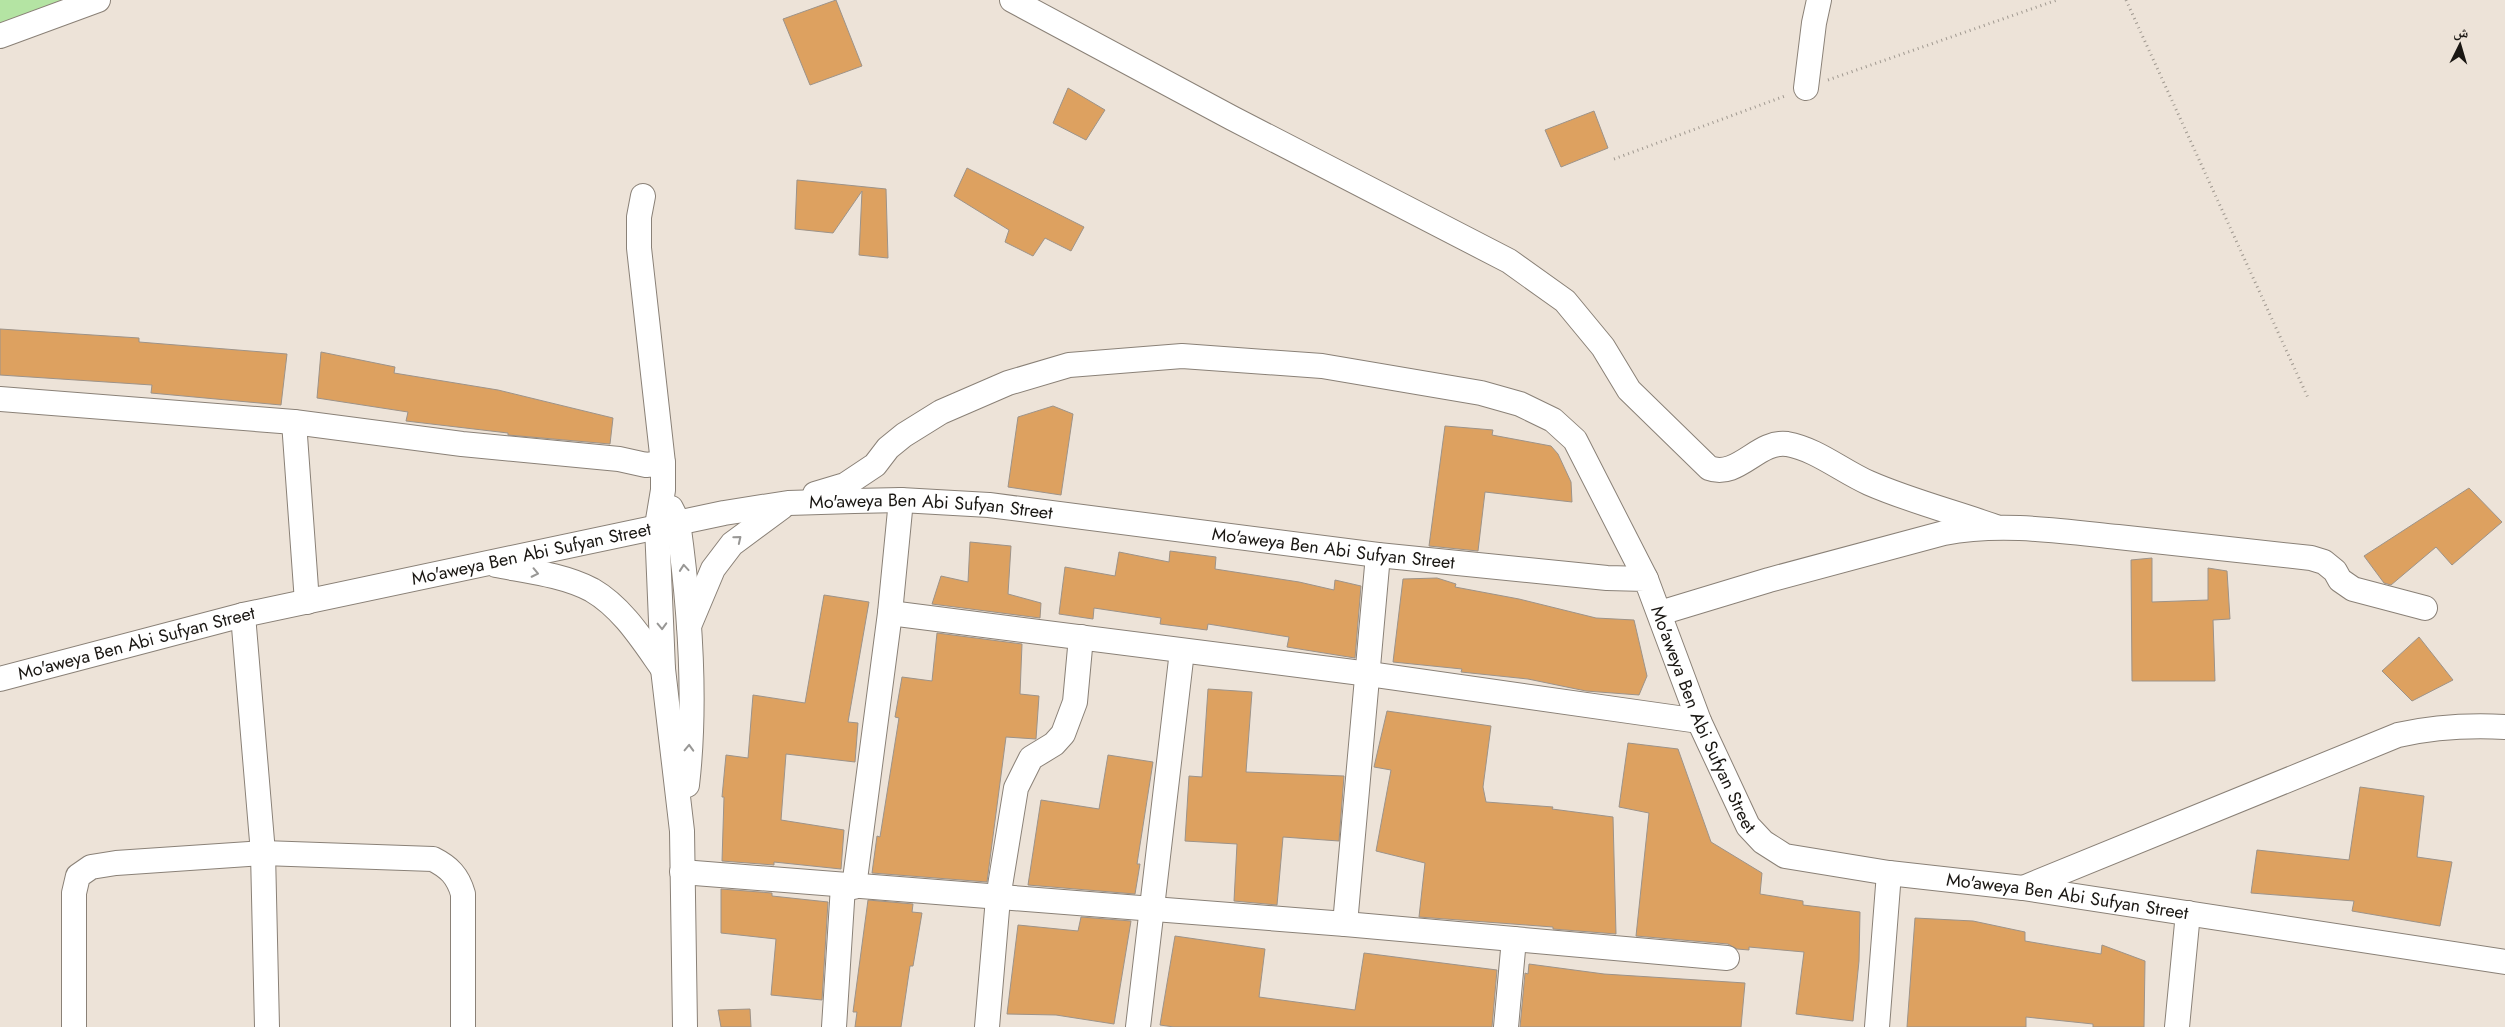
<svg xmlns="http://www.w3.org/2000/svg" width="2505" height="1027" font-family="Jost,'Noto Naskh Arabic',sans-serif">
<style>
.green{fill:#b4e4a3}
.building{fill:#dda160;stroke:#9d9389}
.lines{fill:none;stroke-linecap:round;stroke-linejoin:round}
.minor-casing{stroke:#8a8177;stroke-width:26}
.path{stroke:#a09990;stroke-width:3;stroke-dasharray:1 4;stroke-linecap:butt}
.minor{stroke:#fff;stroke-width:24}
.oneway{stroke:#989795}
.labels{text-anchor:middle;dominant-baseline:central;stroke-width:4;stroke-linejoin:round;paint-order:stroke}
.street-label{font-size:18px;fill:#1a1713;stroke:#ede3d8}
</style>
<rect width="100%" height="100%" fill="#ede3d8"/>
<!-- green -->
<polygon class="green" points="0,0 95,0 0,36"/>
<!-- building -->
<g class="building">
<polygon points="836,0 862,66 810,85 783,19"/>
<polygon points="1068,88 1105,110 1086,140 1053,123"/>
<polygon points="1594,111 1608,148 1561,167 1545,130"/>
<polygon points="967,168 1084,227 1071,251 1045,238 1033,256 1005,242 1009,230 954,196"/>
<polygon points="797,180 886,189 888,258 859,255 862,191 833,233 795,229"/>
<polygon points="0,329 139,338 139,342 287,354 281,405 151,393 152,385 0,375"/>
<polygon points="321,352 395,367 394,373 498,390 613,418 610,444 508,435 508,433 406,421 408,412 317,398"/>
<polygon points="1053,406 1073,414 1061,495 1008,487 1018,417"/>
<polygon points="1445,426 1493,430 1492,435 1551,446 1558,454 1571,482 1572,502 1485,492 1478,551 1429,546"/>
<polygon points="2469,488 2502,522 2452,565 2436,547 2391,585 2384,583 2364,556"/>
<polygon points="970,542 1011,546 1008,594 1041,603 1040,618 932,604 941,576 968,582"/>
<polygon points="1170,551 1216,557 1215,569 1299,582 1334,590 1335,580 1361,586 1355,658 1287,647 1289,637 1208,624 1207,630 1160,624 1161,618 1094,608 1093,619 1059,614 1065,567 1115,576 1119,552 1169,562"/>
<polygon points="2152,558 2152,602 2208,600 2208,568 2227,571 2230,619 2213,620 2215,681 2132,681 2131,560"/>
<polygon points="1437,578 1456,584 1455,587 1519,599 1596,618 1634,620 1647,676 1639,695 1586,691 1528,679 1461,672 1462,669 1393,662 1403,579"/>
<polygon points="824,595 869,602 848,722 858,723 855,762 786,754 781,820 844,830 841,869 774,862 774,865 722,861 724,797 722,797 726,755 748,758 753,695 805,703"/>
<polygon points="937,633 1022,644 1020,694 1039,696 1036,739 1006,737 987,882 872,873 877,836 880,837 899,718 895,717 902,677 932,681"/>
<polygon points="2419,637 2453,680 2412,701 2382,671"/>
<polygon points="1208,689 1252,692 1246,772 1344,776 1339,841 1283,837 1277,905 1234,901 1237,844 1185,841 1189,776 1202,777"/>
<polygon points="1387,711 1491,726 1483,787 1486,802 1553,807 1552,809 1613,817 1616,934 1553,929 1553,927 1419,917 1425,863 1376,851 1391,770 1374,767"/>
<polygon points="1628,743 1678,749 1711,842 1762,873 1760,894 1803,901 1803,905 1860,912 1859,961 1853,1021 1796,1014 1804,952 1749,947 1749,950 1737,949 1728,944 1636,936 1649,813 1619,807"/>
<polygon points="1108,755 1153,762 1137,864 1140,864 1135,894 1028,885 1041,800 1099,809"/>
<polygon points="2360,787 2424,796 2417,857 2452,862 2440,926 2352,911 2354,901 2251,893 2257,850 2349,860"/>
<polygon points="721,889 772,893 772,896 828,902 822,1000 771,995 776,939 721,933"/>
<polygon points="868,900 913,904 912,912 922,913 913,966 910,966 901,1027 855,1027 857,1012 853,1012"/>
<polygon points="1081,917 1131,921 1114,1024 1056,1015 1007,1014 1018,925 1078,931"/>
<polygon points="1915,918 1973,921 2025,932 2025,941 2101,954 2102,945 2145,961 2144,1027 2093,1027 2093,1024 2026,1017 2026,1027 1907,1027"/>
<polygon points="1175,936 1265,949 1259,997 1355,1010 1364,953 1497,970 1492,1027 1174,1027 1160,1025"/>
<polygon points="1529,964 1604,974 1745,983 1741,1027 1520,1027 1525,973 1528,974"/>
<polygon points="750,1009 751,1027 721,1027 718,1010"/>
</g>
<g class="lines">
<!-- minor casing -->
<g class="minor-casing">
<g id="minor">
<path d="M 1012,0 L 1232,118 L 1509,261 L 1565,301 L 1603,347 L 1629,390 L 1709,468 C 1738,479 1758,440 1787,444 C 1816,449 1842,471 1869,483 C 1910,501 1954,512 1996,527"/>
<polyline points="0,36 98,0"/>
<polyline points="1806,88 1814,23 1819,0"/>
<polyline points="643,196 639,217 639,248 663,463"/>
<polyline points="0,399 294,422 462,444 619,459 646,465 663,463 663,490 657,526 663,669 682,831 685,1027"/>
<polyline points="294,422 307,602"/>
<polyline points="815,494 845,485 875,465 888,448 904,435 941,412 1008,383 1069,365 1182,356 1322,366 1481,393 1520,404 1553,420 1575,440 1646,579"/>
<path d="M 671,508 L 678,522 C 690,608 697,699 687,785"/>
<path d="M 496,565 C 527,571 564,575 592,590 C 623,608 643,641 663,669"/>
<polyline points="890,613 1369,674 1699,721"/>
<path d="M 1660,613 L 1769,580 L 1944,533 C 2001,522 2060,531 2118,537 C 2182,544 2247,551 2311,558 L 2324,562 L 2335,571 L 2340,580 L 2353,589 L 2425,608"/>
<polyline points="243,615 263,853 267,1027"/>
<polyline points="689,626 713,569 732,544 782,507"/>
<path id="s1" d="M 0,679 L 243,615 L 724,513 L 788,503 L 854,501 L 901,500 L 989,505 L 1378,555 L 1607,578 L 1646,579 L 1699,721 L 1748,826 L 1763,842 L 1785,856 L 1889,873 L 2023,888 L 2505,962"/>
<polyline points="682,872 1345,924 1727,958"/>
<polyline points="854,887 890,613 901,500"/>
<path d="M 2023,888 L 2398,735 C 2434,727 2468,725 2505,727"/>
<polyline points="1345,924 1378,555"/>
<path d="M 74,1027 L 74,893 L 78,876 L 91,867 L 116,863 L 263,853 L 433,859 C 449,867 458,876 463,894 L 463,1027"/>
<polyline points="834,1027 843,886"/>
<polyline points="987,1027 998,898 1016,788 1031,758 1054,744 1063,734 1075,702 1081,637"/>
<polyline points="1138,1027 1182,651"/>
<polyline points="1506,1027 1514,939"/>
<polyline points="1877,1027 1889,873"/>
<polyline points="2177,1027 2188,913"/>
</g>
</g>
<!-- path -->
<g class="path">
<polyline points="2126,0 2309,400"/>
<polyline points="1828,80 2057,0"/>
<polyline points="1614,159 1785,96"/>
</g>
<!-- minor -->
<use href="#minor" class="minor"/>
</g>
<!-- one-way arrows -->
<defs><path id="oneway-chevron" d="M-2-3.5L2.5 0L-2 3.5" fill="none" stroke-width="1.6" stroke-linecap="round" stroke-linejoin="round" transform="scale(1.25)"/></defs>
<g class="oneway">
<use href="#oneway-chevron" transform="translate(738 539) rotate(-39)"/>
<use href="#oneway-chevron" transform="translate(684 568) rotate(-95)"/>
<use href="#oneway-chevron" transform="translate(535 573) rotate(12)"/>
<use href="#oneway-chevron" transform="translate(662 626) rotate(88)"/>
<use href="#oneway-chevron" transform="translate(689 748) rotate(-88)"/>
</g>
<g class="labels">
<!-- street labels -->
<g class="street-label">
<text stroke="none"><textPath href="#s1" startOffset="951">Mo'aweya Ben Abi Sufyan Street</textPath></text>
<text stroke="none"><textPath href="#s1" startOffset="1356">Mo'aweya Ben Abi Sufyan Street</textPath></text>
<text stroke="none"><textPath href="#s1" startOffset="546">Mo'aweya Ben Abi Sufyan Street</textPath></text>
<text stroke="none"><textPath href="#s1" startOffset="141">Mo'aweya Ben Abi Sufyan Street</textPath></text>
<text stroke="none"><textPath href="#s1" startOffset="1822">Mo'aweya Ben Abi Sufyan Street</textPath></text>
<text stroke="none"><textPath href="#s1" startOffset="2271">Mo'aweya Ben Abi Sufyan Street</textPath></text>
</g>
</g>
<!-- north arrow -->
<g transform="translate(2460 45) rotate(5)" stroke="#ede3d8" stroke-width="4" paint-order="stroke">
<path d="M0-4L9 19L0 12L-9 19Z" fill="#1a1713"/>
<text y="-8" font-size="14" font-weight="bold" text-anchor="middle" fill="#1a1713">ش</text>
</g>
</svg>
